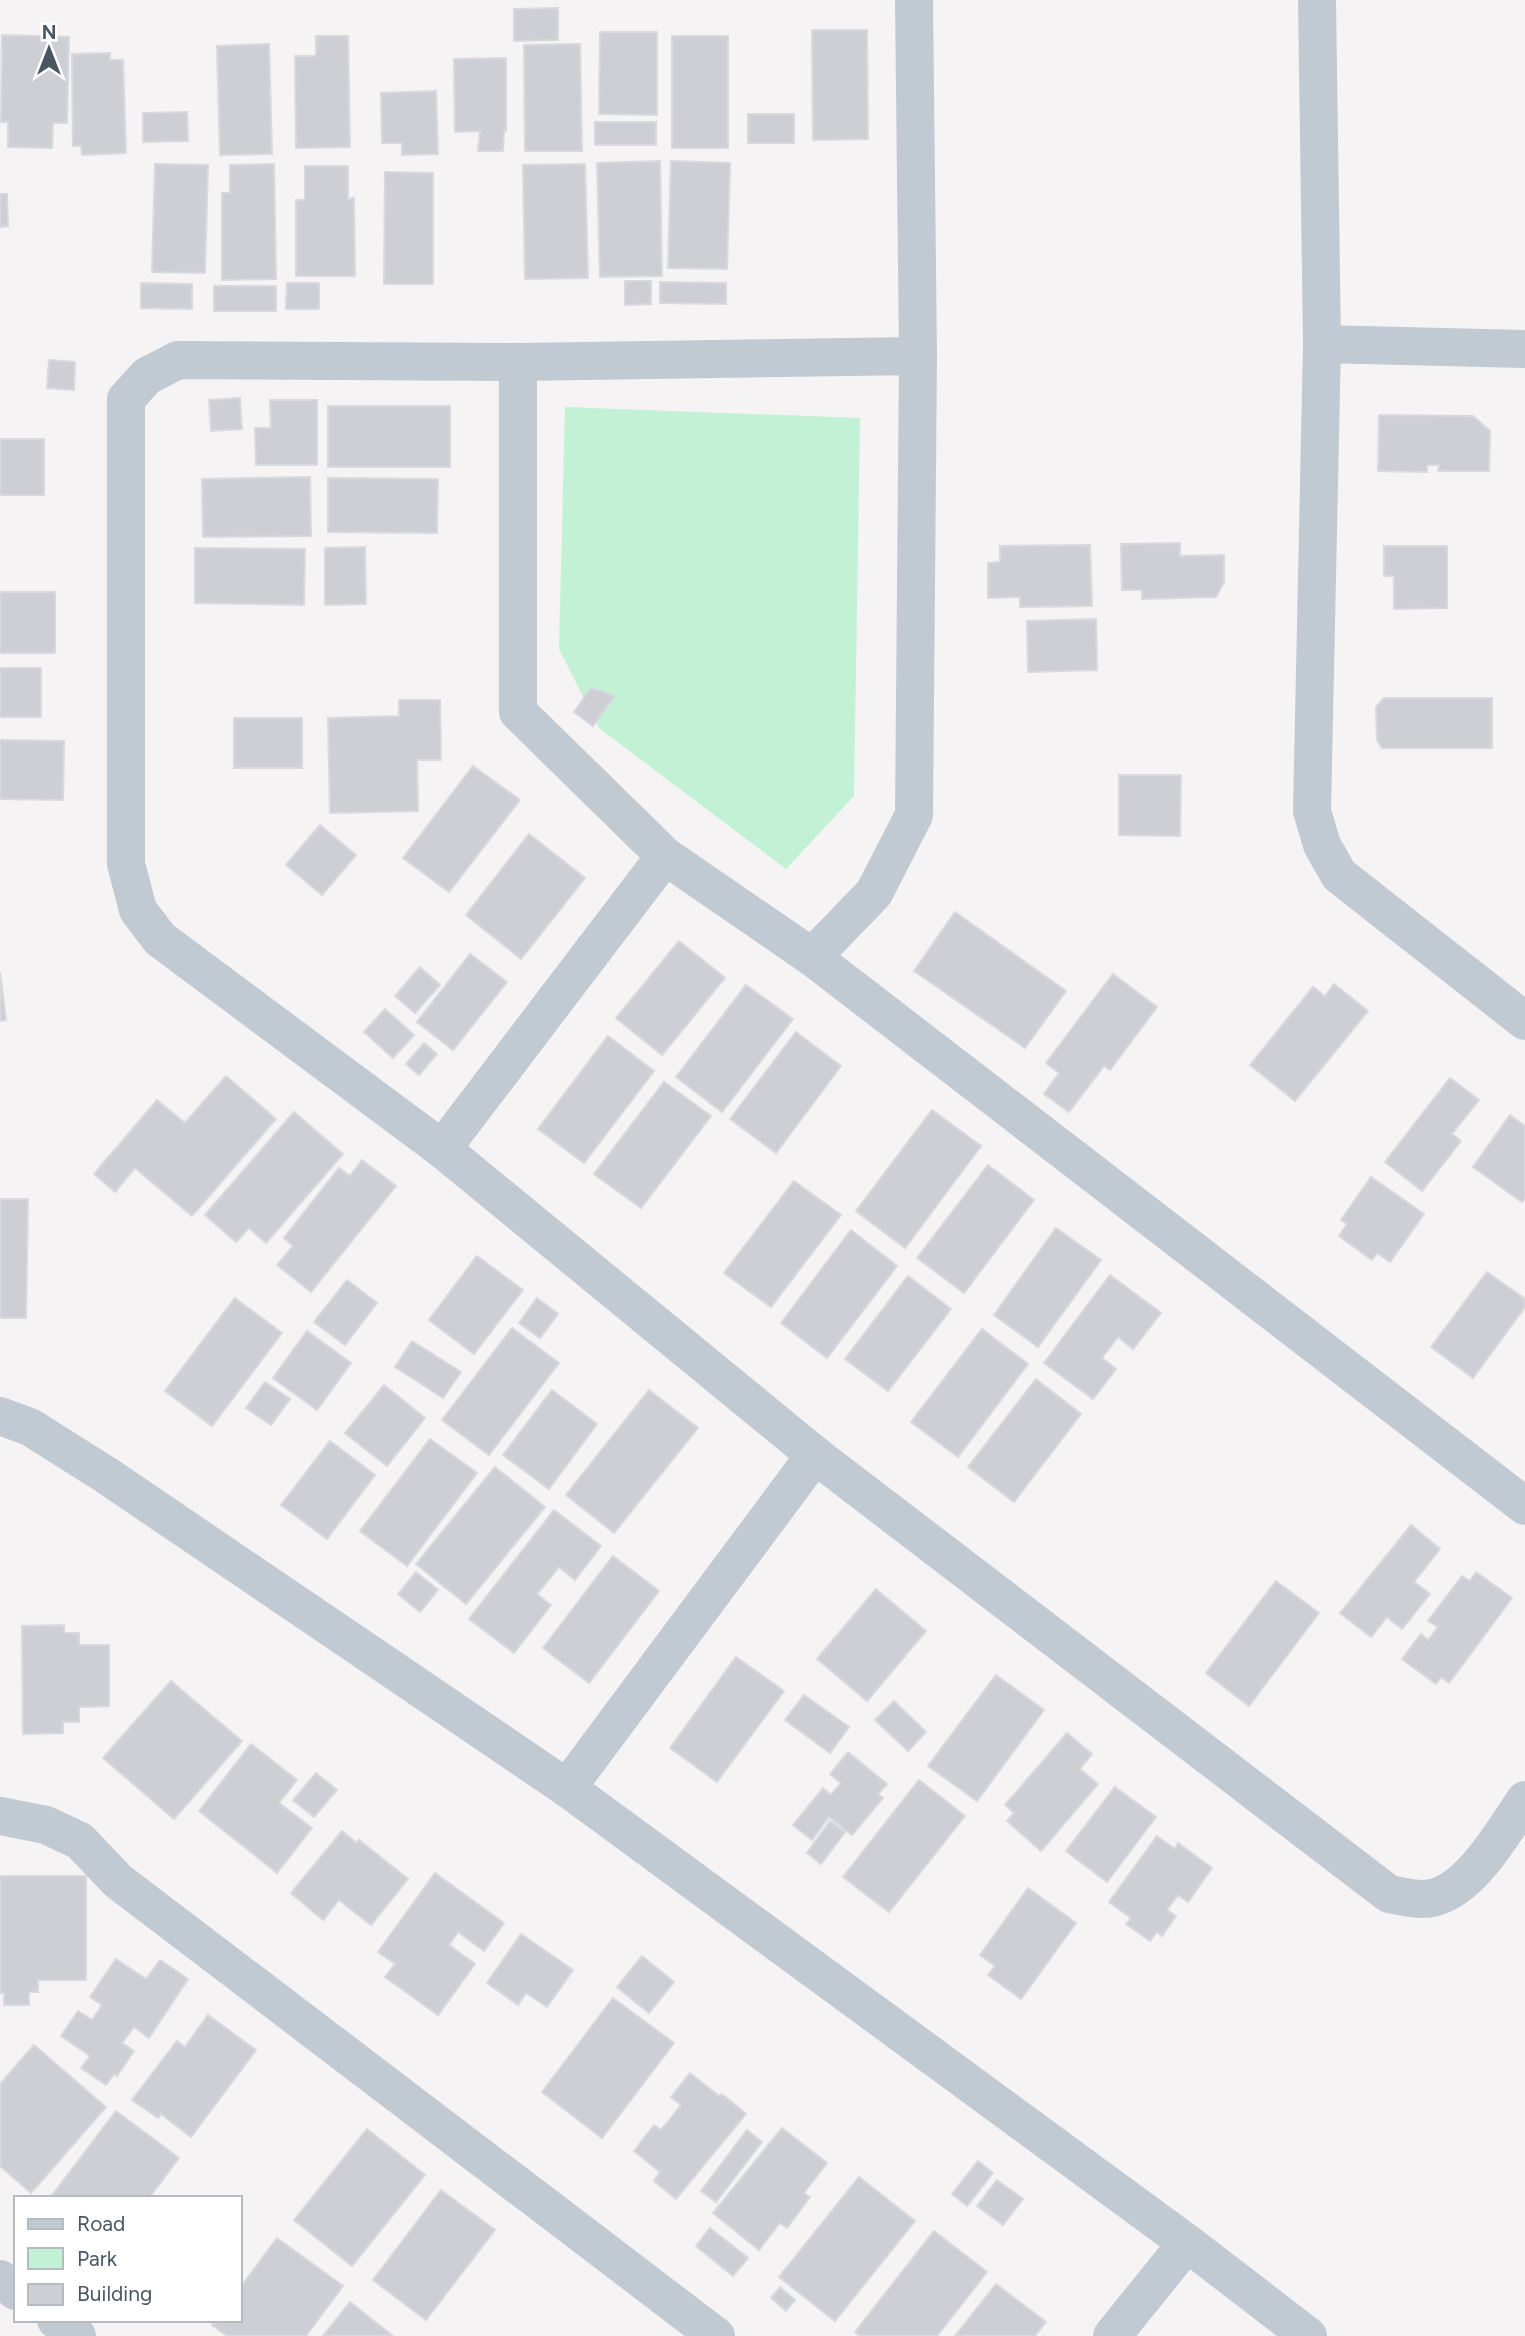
<svg xmlns="http://www.w3.org/2000/svg" width="1525" height="2336" font-family="Figtree,sans-serif">
<style>
.green{fill:#c3f1d5}
.building{fill:#cdcfd5;stroke:#d7d9de;stroke-width:2}
.lines{fill:none;stroke-linecap:round;stroke-linejoin:round}
.minor{stroke:#c1cad2;stroke-width:38}
</style>
<rect width="100%" height="100%" fill="#f5f3f3"/>
<!-- green -->
<polygon class="green" points="565,407 860,418 854,796 786,869 599,728 559,649"/>
<!-- building -->
<g class="building">
<polygon points="558,8 558,40 514,41 514,9"/>
<polygon points="812,30 867,30 868,139 813,140"/>
<polygon points="600,32 657,32 657,115 599,114"/>
<polygon points="2,35 69,37 67,123 53,123 52,148 8,147 8,122 1,122"/>
<polygon points="316,36 348,36 350,147 296,148 295,56 316,56"/>
<rect x="672" y="36" width="56" height="112"/>
<polygon points="269,44 272,154 220,155 217,46"/>
<polygon points="580,44 582,151 525,151 524,45"/>
<polygon points="110,53 110,60 123,60 126,153 82,155 81,146 73,146 72,54"/>
<polygon points="506,58 506,131 504,131 503,151 478,151 480,131 455,132 454,59"/>
<polygon points="436,91 438,154 402,155 402,143 382,143 381,93"/>
<polygon points="187,112 188,141 143,142 143,113"/>
<rect x="748" y="114" width="46" height="29"/>
<rect x="595" y="122" width="61" height="23"/>
<polygon points="660,161 662,276 600,277 597,163"/>
<polygon points="671,161 730,163 727,269 668,268"/>
<polygon points="155,164 208,165 205,273 152,272"/>
<polygon points="274,164 276,279 222,280 222,193 230,193 230,165"/>
<polygon points="585,164 588,278 525,279 523,165"/>
<polygon points="305,166 348,166 348,199 354,198 355,276 296,276 296,200 305,200"/>
<polygon points="385,172 433,173 433,284 384,284"/>
<polygon points="0,194 7,194 8,226 0,227"/>
<polygon points="625,281 651,281 651,304 625,305"/>
<polygon points="660,282 726,283 726,304 660,303"/>
<polygon points="141,283 192,284 192,309 141,308"/>
<polygon points="287,283 319,283 319,309 286,309"/>
<rect x="214" y="286" width="62" height="25"/>
<polygon points="49,360 75,362 74,390 47,388"/>
<polygon points="240,398 242,429 211,431 209,400"/>
<polygon points="270,400 317,400 317,465 256,465 255,428 271,428"/>
<rect x="328" y="406" width="122" height="61"/>
<polygon points="1379,415 1473,416 1490,431 1489,471 1438,471 1439,465 1427,465 1427,472 1378,471"/>
<rect x="0" y="439" width="44" height="56"/>
<polygon points="310,477 311,536 203,537 202,479"/>
<polygon points="328,478 438,479 437,533 328,532"/>
<polygon points="1180,543 1180,556 1224,555 1224,582 1216,597 1142,599 1142,590 1122,590 1121,544"/>
<polygon points="1090,545 1092,606 1020,607 1020,597 988,598 988,563 1000,562 1000,546"/>
<polygon points="1384,546 1447,546 1447,608 1394,609 1394,576 1384,576"/>
<polygon points="365,547 366,604 325,605 325,548"/>
<polygon points="195,548 305,549 304,605 195,603"/>
<rect x="0" y="592" width="55" height="61"/>
<polygon points="1096,619 1097,670 1028,672 1027,621"/>
<rect x="0" y="668" width="41" height="49"/>
<polygon points="591,688 615,696 593,726 574,712"/>
<polygon points="1384,698 1492,698 1492,748 1382,748 1377,740 1376,707"/>
<polygon points="399,700 440,700 441,760 417,760 418,811 330,813 328,718 399,716"/>
<rect x="234" y="718" width="68" height="50"/>
<polygon points="0,740 64,741 63,800 0,799"/>
<polygon points="473,766 520,800 449,892 403,858"/>
<polygon points="1119,775 1181,775 1180,836 1119,835"/>
<polygon points="320,825 356,855 322,895 286,865"/>
<polygon points="529,834 585,878 521,959 466,915"/>
<polygon points="955,912 1066,991 1025,1048 914,971"/>
<polygon points="679,941 725,978 662,1055 616,1018"/>
<polygon points="470,954 507,982 453,1050 417,1022"/>
<polygon points="420,967 440,985 415,1013 395,996"/>
<polygon points="0,972 6,1020 0,1021"/>
<polygon points="1113,974 1157,1007 1110,1070 1104,1066 1069,1112 1044,1094 1059,1073 1046,1063"/>
<polygon points="1334,984 1368,1011 1295,1101 1250,1065 1313,987 1325,996"/>
<polygon points="746,985 793,1019 722,1112 676,1077"/>
<polygon points="385,1009 414,1035 393,1058 364,1032"/>
<polygon points="796,1032 841,1066 776,1153 730,1119"/>
<polygon points="608,1036 654,1071 584,1163 538,1129"/>
<polygon points="424,1043 437,1054 419,1075 406,1064"/>
<polygon points="226,1076 276,1119 192,1216 135,1168 115,1192 94,1174 157,1100 185,1123"/>
<polygon points="1450,1078 1479,1100 1452,1134 1461,1141 1422,1191 1385,1162"/>
<polygon points="664,1082 711,1116 641,1208 594,1174"/>
<polygon points="932,1110 981,1146 905,1248 856,1211"/>
<polygon points="294,1112 343,1154 266,1243 249,1228 236,1242 205,1215"/>
<polygon points="1510,1115 1525,1126 1525,1198 1522,1202 1473,1167"/>
<polygon points="362,1160 396,1186 311,1292 277,1265 293,1246 284,1238 339,1168 350,1176"/>
<polygon points="988,1165 1034,1200 964,1293 917,1258"/>
<polygon points="1371,1177 1424,1214 1390,1262 1377,1253 1372,1260 1339,1236 1347,1224 1341,1220"/>
<polygon points="794,1181 841,1215 771,1307 724,1273"/>
<polygon points="0,1199 28,1199 26,1318 0,1318"/>
<polygon points="1056,1228 1101,1260 1038,1347 994,1315"/>
<polygon points="851,1230 897,1266 827,1358 781,1323"/>
<polygon points="477,1256 523,1290 474,1354 429,1320"/>
<polygon points="1487,1272 1525,1299 1525,1307 1473,1378 1431,1347"/>
<polygon points="1110,1275 1161,1313 1133,1349 1118,1337 1102,1358 1116,1369 1093,1399 1044,1363"/>
<polygon points="908,1276 951,1309 888,1391 845,1359"/>
<polygon points="347,1280 377,1303 345,1345 314,1322"/>
<polygon points="235,1298 282,1333 212,1426 165,1391"/>
<polygon points="537,1298 558,1314 540,1338 519,1323"/>
<polygon points="512,1328 559,1363 489,1455 442,1420"/>
<polygon points="982,1329 1028,1364 958,1457 911,1422"/>
<polygon points="307,1331 351,1363 317,1410 273,1378"/>
<polygon points="412,1341 461,1372 443,1398 395,1367"/>
<polygon points="1036,1379 1081,1414 1014,1502 968,1467"/>
<polygon points="265,1382 290,1399 271,1425 246,1408"/>
<polygon points="384,1385 425,1418 387,1466 345,1433"/>
<polygon points="552,1390 597,1424 549,1489 503,1455"/>
<polygon points="649,1390 698,1428 614,1533 566,1495"/>
<polygon points="430,1439 477,1473 407,1566 360,1531"/>
<polygon points="330,1441 375,1475 327,1539 281,1505"/>
<polygon points="495,1467 545,1507 466,1604 416,1564"/>
<polygon points="554,1510 601,1546 575,1580 559,1567 537,1594 551,1605 514,1653 469,1619"/>
<polygon points="1411,1525 1440,1549 1414,1582 1430,1594 1402,1629 1387,1617 1371,1637 1340,1613"/>
<polygon points="613,1556 659,1591 589,1683 543,1648"/>
<polygon points="416,1572 438,1590 420,1612 398,1594"/>
<polygon points="1476,1572 1512,1598 1449,1683 1441,1677 1436,1684 1402,1659 1421,1634 1428,1640 1438,1627 1428,1621 1462,1576 1470,1581"/>
<polygon points="1276,1581 1319,1613 1249,1706 1206,1673"/>
<polygon points="876,1589 926,1631 867,1701 817,1659"/>
<polygon points="64,1625 64,1633 79,1633 79,1645 109,1645 109,1706 79,1707 79,1722 63,1722 63,1733 23,1734 22,1626"/>
<polygon points="736,1657 784,1691 717,1782 670,1748"/>
<polygon points="996,1675 1044,1710 977,1801 928,1766"/>
<polygon points="171,1681 242,1741 174,1819 103,1758"/>
<polygon points="804,1695 849,1727 830,1753 785,1720"/>
<polygon points="894,1701 926,1732 908,1751 875,1720"/>
<polygon points="1067,1733 1092,1754 1080,1769 1098,1784 1041,1851 1007,1821 1014,1813 1005,1805"/>
<polygon points="251,1744 297,1780 279,1803 312,1828 277,1873 199,1811"/>
<polygon points="848,1752 887,1784 878,1794 883,1798 852,1835 829,1817 812,1840 793,1825 823,1788 831,1795 841,1783 830,1774"/>
<polygon points="316,1773 337,1790 314,1817 293,1800"/>
<polygon points="919,1780 965,1816 889,1912 843,1877"/>
<polygon points="1115,1787 1156,1817 1107,1882 1066,1851"/>
<polygon points="830,1821 845,1832 821,1864 807,1853"/>
<polygon points="342,1831 357,1843 359,1840 408,1879 371,1925 339,1900 323,1920 291,1893"/>
<polygon points="1157,1836 1175,1849 1178,1843 1212,1868 1188,1902 1178,1895 1167,1910 1176,1916 1162,1936 1157,1932 1150,1941 1126,1924 1131,1918 1109,1902"/>
<polygon points="435,1873 504,1923 484,1951 458,1932 449,1945 475,1964 438,2015 385,1977 395,1964 378,1952"/>
<polygon points="0,1876 86,1876 86,1980 38,1980 38,1992 29,1992 29,2005 4,2005 4,1993 0,1993"/>
<polygon points="1028,1888 1076,1923 1021,1999 988,1975 995,1966 980,1955"/>
<polygon points="521,1934 573,1970 547,2007 526,1993 518,2005 487,1983"/>
<polygon points="642,1956 674,1982 649,2013 617,1987"/>
<polygon points="116,1959 146,1979 160,1960 188,1979 149,2038 134,2027 122,2043 134,2051 117,2076 114,2074 106,2085 81,2068 90,2056 61,2036 78,2011 92,2020 102,2005 90,1997"/>
<polygon points="613,1998 674,2043 602,2138 542,2092"/>
<polygon points="208,2015 256,2050 191,2137 161,2114 158,2118 132,2100 177,2041 185,2047"/>
<polygon points="34,2045 106,2107 31,2193 0,2166 0,2084"/>
<polygon points="690,2073 719,2096 722,2094 746,2114 676,2199 654,2181 660,2172 634,2151 654,2125 661,2130 681,2105 671,2097"/>
<polygon points="116,2111 179,2158 149,2198 50,2198"/>
<polygon points="782,2128 827,2163 804,2193 810,2197 787,2228 780,2223 759,2250 713,2213"/>
<polygon points="367,2129 425,2175 352,2266 294,2220"/>
<polygon points="747,2130 762,2142 716,2202 701,2191"/>
<polygon points="978,2161 993,2173 967,2206 952,2194"/>
<polygon points="859,2177 915,2221 835,2321 779,2277"/>
<polygon points="997,2180 1023,2199 1003,2225 977,2206"/>
<polygon points="441,2190 495,2230 426,2320 373,2280"/>
<polygon points="710,2228 748,2258 733,2276 696,2246"/>
<polygon points="934,2231 987,2272 937,2336 860,2336 855,2332"/>
<polygon points="277,2238 343,2286 306,2336 227,2336 212,2325 216,2320 240,2320 240,2288"/>
<polygon points="996,2284 1046,2322 1035,2336 955,2336"/>
<polygon points="780,2287 795,2300 786,2311 771,2298"/>
<polygon points="350,2302 393,2336 323,2336"/>
</g>
<g class="lines">
<!-- minor -->
<g class="minor">
<polyline points="1317,0 1322,344 1312,811 1322,845 1339,875 1525,1021"/>
<polyline points="1322,344 1525,349"/>
<path d="M 918,356 L 518,362 L 178,360 L 147,376 L 126,399 L 126,864 L 138,910 L 160,939 L 442,1149 L 815,1455 L 1389,1894 C 1400,1896 1411,1899 1422,1899 C 1466,1900 1503,1832 1525,1800"/>
<polyline points="518,362 518,712 665,856 812,957 1525,1506"/>
<polyline points="812,957 874,893 914,815 918,356 914,0"/>
<polyline points="442,1149 665,856"/>
<polyline points="0,1416 30,1427 106,1475 567,1788 1187,2243 1308,2336"/>
<polyline points="567,1788 815,1455"/>
<polyline points="0,1816 46,1825 80,1841 118,1881 716,2336"/>
<polyline points="0,2279 16,2291"/>
<polyline points="56,2320 77,2336"/>
<polyline points="1112,2336 1187,2243"/>
</g>
</g>
<!-- legend -->
<rect x="14" y="2196" width="228" height="126" fill="#ffffff" stroke="#b7bbc0" stroke-width="2"/>
<rect x="28" y="2219" width="35" height="10" fill="#c1cad2" stroke="#b7bbc0" stroke-width="2"/>
<text x="77" y="2231" font-size="21" fill="#4a5661">Road</text>
<rect x="28" y="2248" width="35" height="21" fill="#c3f1d5" stroke="#b7bbc0" stroke-width="2"/>
<text x="77" y="2266" font-size="21" fill="#4a5661">Park</text>
<rect x="28" y="2284" width="35" height="21" fill="#cdcfd5" stroke="#b7bbc0" stroke-width="2"/>
<text x="77" y="2301" font-size="21" fill="#4a5661">Building</text>
<!-- north arrow -->
<g transform="translate(49 49)" stroke="#ffffff" stroke-width="5" paint-order="stroke">
<path d="M0-5L12 26L0 18L-12 26Z" fill="#4a5661"/>
<text y="-10" font-size="19" font-weight="bold" text-anchor="middle" fill="#4a5661">N</text>
</g>
</svg>
